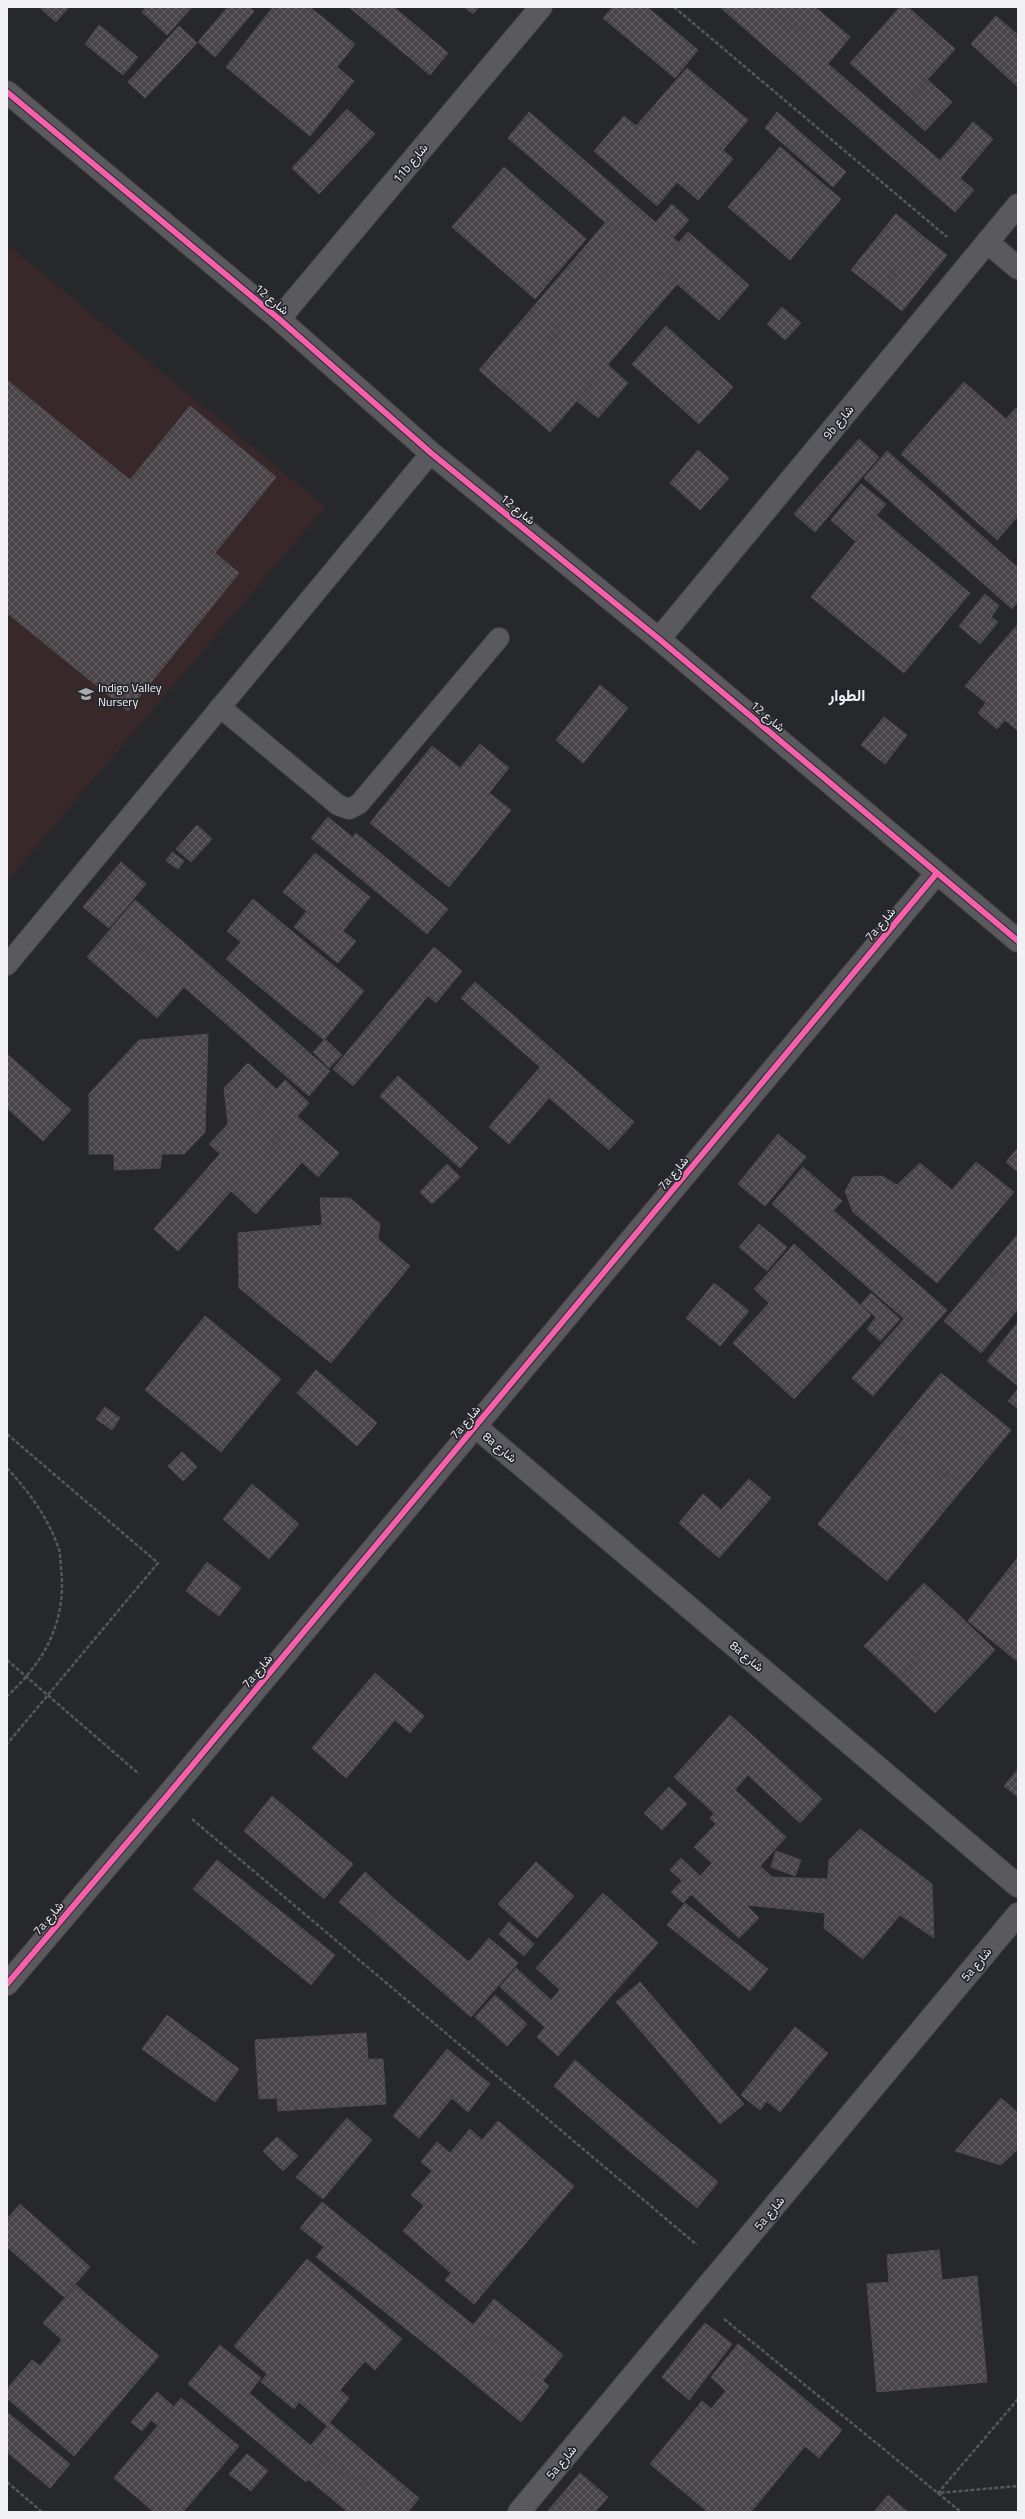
<svg xmlns="http://www.w3.org/2000/svg" width="1025" height="2519" font-family="'Titillium Web',Vazirmatn,sans-serif">
<style>
.education{fill:#39282a}
.building{fill:url(#building-cross-hatch);stroke:#4d4b4e}
.lines{fill:none;stroke-linecap:round;stroke-linejoin:round}
.service-casing{stroke:#444446;stroke-width:22}
.minor-casing{stroke:#444446;stroke-width:24}
.path{stroke:#58585b;stroke-width:2.5;stroke-dasharray:4 2;stroke-linecap:butt}
.service{stroke:#5a595e;stroke-width:20}
.minor{stroke:#5a595e;stroke-width:22}
.cycleway-casing{stroke:#26272c;stroke-width:8}
.cycleway{stroke:#f560ab;stroke-width:6}
.labels{text-anchor:middle;dominant-baseline:central;stroke-width:3.5;stroke-linejoin:round;paint-order:stroke}
.street-label{font-size:12px;fill:#f1f1f5;stroke:#26272c}
.poi-label{font-size:12px;fill:#f1f1f5;stroke:#26272c;text-anchor:start}
.district-label{font-size:16px;font-weight:bold;fill:#f1f1f5;stroke:#26272c}
</style>
<defs>
<pattern id="building-cross-hatch" width="8" height="8" patternUnits="userSpaceOnUse"><rect width="8" height="8" fill="#494448"/><path d="M0 0l8 8M0 8l8-8" fill="none" stroke="#645f63"/></pattern>
</defs>
<rect width="100%" height="100%" fill="#27282b"/>
<!-- education -->
<polygon class="education" points="7,244 325,507 7,881"/>
<!-- building -->
<g class="building">
<polygon points="43,7 69,7 56,22 41,9"/>
<polygon points="146,7 192,7 167,35 142,12"/>
<polygon points="228,7 249,7 254,11 215,57 198,42"/>
<polygon points="273,7 310,7 355,44 337,67 354,81 310,136 226,67"/>
<polygon points="349,7 394,7 448,53 430,75"/>
<polygon points="464,7 479,7 473,14"/>
<polygon points="613,7 647,7 698,50 675,78 603,18"/>
<polygon points="720,7 772,7 832,59 809,85"/>
<polygon points="772,7 815,7 850,37 832,59"/>
<polygon points="900,7 908,7 955,49 901,109 850,63"/>
<polygon points="996,16 1018,35 1018,87 971,44"/>
<polygon points="99,25 138,57 123,75 85,44"/>
<polygon points="179,26 197,43 145,98 128,82"/>
<polygon points="827,63 974,190 955,212 809,85"/>
<polygon points="687,68 748,120 723,150 733,159 698,200 677,182 657,206 594,151 624,116 636,126"/>
<polygon points="928,80 952,102 925,131 901,109"/>
<polygon points="347,109 375,134 319,194 292,168"/>
<polygon points="529,112 678,242 657,267 508,138"/>
<polygon points="777,112 846,172 833,187 765,128"/>
<polygon points="973,122 993,139 972,164 952,147"/>
<polygon points="780,147 841,199 790,260 728,207"/>
<polygon points="952,147 972,164 960,178 940,160"/>
<polygon points="504,167 586,239 535,299 452,227"/>
<polygon points="672,204 689,220 674,237 656,222"/>
<polygon points="896,214 924,237 879,292 851,270"/>
<polygon points="606,222 631,245 504,392 479,370"/>
<polygon points="688,232 749,285 719,320 657,267"/>
<polygon points="924,237 947,255 902,311 879,292"/>
<polygon points="631,245 677,284 550,432 504,392"/>
<polygon points="782,307 801,323 785,340 767,324"/>
<polygon points="666,326 733,387 699,424 632,364"/>
<polygon points="608,365 628,383 598,418 577,401"/>
<polygon points="7,380 130,480 190,406 276,477 215,553 239,573 128,711 7,613"/>
<polygon points="964,382 1006,419 1016,408 1018,410 1018,516 997,540 901,454"/>
<polygon points="859,439 879,457 815,532 794,514"/>
<polygon points="698,450 729,478 700,510 670,483"/>
<polygon points="887,451 1018,568 1018,601 1012,609 864,478"/>
<polygon points="861,484 886,504 855,541 831,520"/>
<polygon points="877,516 970,593 904,673 811,597"/>
<polygon points="985,594 999,606 991,617 998,622 980,644 959,626"/>
<polygon points="1018,624 1018,731 1005,720 997,729 978,713 986,703 965,686"/>
<polygon points="600,685 628,708 583,763 556,740"/>
<polygon points="884,717 907,735 885,764 861,745"/>
<polygon points="480,744 509,768 489,793 511,810 449,887 370,823 432,746 460,768"/>
<polygon points="328,817 353,838 336,858 311,838"/>
<polygon points="197,825 212,839 191,862 176,849"/>
<polygon points="356,833 448,909 427,934 336,858"/>
<polygon points="172,852 184,861 178,869 166,861"/>
<polygon points="315,853 370,897 338,937 283,892"/>
<polygon points="121,862 146,884 109,928 83,907"/>
<polygon points="253,899 364,991 324,1040 226,959 241,942 227,931"/>
<polygon points="135,900 206,962 184,987 114,925"/>
<polygon points="307,911 338,937 343,931 356,941 338,963 294,927"/>
<polygon points="114,925 184,987 157,1018 87,957"/>
<polygon points="434,947 462,971 436,1003 428,996 353,1086 333,1069"/>
<polygon points="206,962 330,1071 309,1096 184,987"/>
<polygon points="475,982 554,1051 540,1067 461,998"/>
<polygon points="208,1034 205,1132 184,1154 162,1154 160,1168 114,1170 114,1154 89,1154 89,1094 139,1040"/>
<polygon points="325,1039 342,1055 329,1068 313,1052"/>
<polygon points="554,1051 634,1122 609,1150 529,1080"/>
<polygon points="7,1054 71,1110 43,1141 7,1108"/>
<polygon points="248,1063 277,1090 220,1154 209,1144 228,1124 224,1088"/>
<polygon points="398,1076 478,1148 460,1168 380,1096"/>
<polygon points="285,1080 309,1103 178,1251 154,1229"/>
<polygon points="529,1080 549,1098 509,1144 489,1127"/>
<polygon points="297,1116 339,1153 318,1177 277,1139"/>
<polygon points="778,1134 806,1157 765,1206 738,1184"/>
<polygon points="277,1139 302,1162 256,1214 231,1191"/>
<polygon points="1018,1148 1018,1172 1006,1162"/>
<polygon points="976,1162 1014,1192 937,1283 853,1212 845,1191 853,1177 882,1176 897,1185 920,1163 952,1190"/>
<polygon points="447,1164 460,1177 432,1204 420,1192"/>
<polygon points="803,1167 842,1201 810,1237 772,1204"/>
<polygon points="320,1198 350,1198 380,1224 378,1239 410,1266 331,1363 239,1288 238,1233 322,1225"/>
<polygon points="833,1210 947,1310 924,1336 810,1237"/>
<polygon points="759,1224 787,1247 767,1271 739,1247"/>
<polygon points="1018,1234 1018,1294 988,1269"/>
<polygon points="794,1244 871,1315 794,1399 733,1343 769,1303 754,1289"/>
<polygon points="988,1269 1018,1294 1018,1309 981,1353 944,1321"/>
<polygon points="714,1283 749,1311 720,1346 686,1318"/>
<polygon points="871,1293 900,1319 880,1341 867,1329 876,1317 861,1304"/>
<polygon points="205,1316 281,1379 221,1452 145,1390"/>
<polygon points="904,1319 924,1336 873,1396 852,1378"/>
<polygon points="1018,1322 1018,1386 987,1361"/>
<polygon points="316,1370 377,1423 357,1446 297,1393"/>
<polygon points="941,1373 1011,1430 963,1488 893,1431"/>
<polygon points="1017,1390 1018,1391 1018,1409 1008,1401"/>
<polygon points="105,1407 120,1418 112,1430 96,1419"/>
<polygon points="893,1431 963,1488 887,1581 818,1524"/>
<polygon points="182,1452 197,1467 183,1481 168,1466"/>
<polygon points="749,1479 771,1498 719,1558 679,1523 703,1494 721,1510"/>
<polygon points="252,1484 299,1524 269,1559 223,1519"/>
<polygon points="1018,1557 1018,1662 968,1621"/>
<polygon points="207,1562 241,1588 219,1616 186,1591"/>
<polygon points="924,1583 958,1614 899,1678 864,1646"/>
<polygon points="958,1614 995,1650 935,1713 899,1678"/>
<polygon points="375,1673 424,1716 410,1733 395,1720 346,1778 312,1748"/>
<polygon points="730,1715 822,1799 800,1823 748,1775 714,1813 674,1777"/>
<polygon points="1018,1769 1018,1797 1004,1786"/>
<polygon points="669,1787 687,1804 662,1830 644,1813"/>
<polygon points="735,1790 786,1837 760,1866 772,1877 746,1905 759,1918 739,1938 691,1894 683,1903 671,1892 682,1881 670,1870 681,1858 700,1876 712,1863 694,1847 716,1824 710,1818"/>
<polygon points="272,1796 353,1864 324,1899 244,1831"/>
<polygon points="860,1829 932,1884 934,1938 900,1915 863,1959 824,1928 829,1860"/>
<polygon points="776,1851 801,1860 795,1876 771,1867"/>
<polygon points="217,1860 335,1955 311,1985 193,1889"/>
<polygon points="536,1862 574,1896 537,1938 498,1904"/>
<polygon points="365,1872 390,1895 365,1924 339,1902"/>
<polygon points="772,1877 828,1879 825,1913 746,1905"/>
<polygon points="603,1893 658,1943 558,2056 537,2037 545,2027 500,1987 516,1968 551,2000 560,1990 536,1968"/>
<polygon points="390,1895 469,1962 489,1938 518,1963 471,2017 365,1924"/>
<polygon points="685,1903 768,1969 750,1991 667,1925"/>
<polygon points="509,1922 534,1944 524,1956 499,1934"/>
<polygon points="640,1982 744,2104 720,2124 616,2002"/>
<polygon points="495,1995 527,2024 507,2046 475,2017"/>
<polygon points="167,2015 192,2034 168,2068 142,2049"/>
<polygon points="795,2027 828,2053 780,2112 767,2101 760,2110 741,2095"/>
<polygon points="366,2033 368,2059 383,2059 386,2104 278,2111 277,2098 259,2099 255,2040"/>
<polygon points="192,2034 239,2069 215,2102 168,2068"/>
<polygon points="447,2049 490,2084 468,2112 452,2098 419,2138 393,2116"/>
<polygon points="575,2060 608,2089 586,2114 554,2086"/>
<polygon points="608,2089 644,2120 622,2145 586,2114"/>
<polygon points="1001,2098 1018,2113 1018,2149 1001,2165 955,2151"/>
<polygon points="347,2118 372,2140 323,2199 296,2177"/>
<polygon points="644,2120 718,2182 697,2208 622,2145"/>
<polygon points="498,2121 574,2186 474,2304 445,2280 451,2273 403,2231 424,2206 411,2195 432,2171 421,2162 437,2142 450,2153 470,2129 482,2140"/>
<polygon points="277,2137 298,2156 283,2171 263,2151"/>
<polygon points="322,2202 345,2221 324,2247 300,2228"/>
<polygon points="20,2204 90,2267 64,2297 7,2247 7,2219"/>
<polygon points="345,2221 477,2328 449,2363 316,2257"/>
<polygon points="939,2250 942,2280 977,2276 987,2382 877,2392 867,2284 889,2282 887,2255"/>
<polygon points="307,2259 402,2339 375,2370 365,2361 340,2390 349,2398 327,2426 299,2402 294,2409 261,2382 267,2374 234,2346"/>
<polygon points="76,2285 159,2356 74,2456 7,2398 7,2389 32,2360 40,2366 62,2340 43,2323"/>
<polygon points="494,2299 563,2355 543,2381 473,2325"/>
<polygon points="705,2323 732,2344 689,2400 662,2377"/>
<polygon points="477,2328 549,2386 521,2422 449,2363"/>
<polygon points="738,2344 754,2357 726,2391 711,2377"/>
<polygon points="220,2345 261,2378 249,2393 325,2458 306,2482 188,2384"/>
<polygon points="754,2357 842,2430 819,2458 761,2409 741,2433 711,2409"/>
<polygon points="157,2392 173,2406 157,2425 151,2420 142,2431 131,2422"/>
<polygon points="181,2398 239,2446 183,2512 154,2512 114,2478"/>
<polygon points="702,2401 741,2433 761,2409 805,2446 751,2512 708,2512 650,2464"/>
<polygon points="7,2412 70,2464 50,2488 7,2452"/>
<polygon points="330,2423 379,2465 362,2487 311,2445"/>
<polygon points="247,2454 268,2471 251,2491 229,2474"/>
<polygon points="325,2458 362,2487 391,2512 348,2512 308,2479"/>
<polygon points="379,2465 419,2498 408,2512 391,2512 362,2487"/>
<polygon points="580,2473 608,2497 595,2512 547,2512"/>
<polygon points="888,2495 908,2512 874,2512"/>
</g>
<g class="lines">
<!-- service casing -->
<g class="service-casing">
<g id="service">
<polyline points="220,707 338,805 349,809 359,804 499,638"/>
<polyline points="7,965 431,453"/>
</g>
</g>
<!-- minor casing -->
<g class="minor-casing">
<g id="minor">
<polyline points="7,92 279,319 431,453 659,639 1018,941"/>
<polyline points="987,242 1018,268"/>
<polyline points="279,319 541,7"/>
<polyline points="659,639 1018,205"/>
<polyline points="476,1427 1018,1886"/>
<polyline points="7,1984 166,1797 937,873"/>
<polyline points="519,2512 1018,1914"/>
</g>
</g>
<!-- path -->
<g class="path">
<polyline points="674,7 947,237"/>
<polyline points="7,1434 158,1563 7,1744"/>
<path d="M 7,1468 C 28,1491 48,1517 58,1547 C 61,1553 60,1561 61,1568 C 67,1620 45,1662 7,1696"/>
<polyline points="7,1660 139,1774"/>
<polyline points="192,1819 697,2245"/>
<polyline points="724,2319 961,2512"/>
<polyline points="1018,2399 938,2493 1018,2486"/>
<polyline points="7,2482 42,2512"/>
</g>
<!-- service -->
<use href="#service" class="service"/>
<!-- minor -->
<use href="#minor" class="minor"/>
<!-- cycleway casing -->
<g class="cycleway-casing">
<g id="cycleway">
<polyline points="7,92 279,319 431,453 659,639 1018,941"/>
<polyline points="7,1984 166,1797 937,873"/>
</g>
</g>
<!-- cycleway -->
<use href="#cycleway" class="cycleway"/>
</g>
<!-- icons -->
<defs>
<g id="school-bare" transform="scale(1.2)"><path d="M0-5L7-2L0 1L-7-2ZM-4 1L0 2.5L4 1V4Q0 6-4 4Z" fill="#aaabae" stroke="#26272c" stroke-width="2.5" paint-order="stroke"/></g>
</defs>
<g fill-rule="evenodd">
<use href="#school-bare" x="86" y="694"/>
</g>
<g class="labels">
<!-- street labels -->
<g class="street-label">
<text transform="translate(410 163) rotate(-50)">11b شارع</text>
<text transform="translate(272 299) rotate(40)">شارع 12</text>
<text transform="translate(838 422) rotate(-50)">9b شارع</text>
<text transform="translate(518 509) rotate(39)">شارع 12</text>
<text transform="translate(768 716) rotate(40)">شارع 12</text>
<text transform="translate(880 924) rotate(-50)">7a شارع</text>
<text transform="translate(673 1173) rotate(-50)">7a شارع</text>
<text transform="translate(465 1422) rotate(-50)">7a شارع</text>
<text transform="translate(500 1447) rotate(40)">8a شارع</text>
<text transform="translate(747 1656) rotate(40)">8a شارع</text>
<text transform="translate(257 1671) rotate(-50)">7a شارع</text>
<text transform="translate(48 1918) rotate(-50)">7a شارع</text>
<text transform="translate(976 1964) rotate(-50)">5a شارع</text>
<text transform="translate(769 2213) rotate(-50)">5a شارع</text>
<text transform="translate(561 2462) rotate(-50)">5a شارع</text>
</g>
<!-- poi labels -->
<g class="poi-label">
<text x="98" y="687">Indigo Valley<tspan x="98" dy="14">Nursery</tspan></text>
</g>
<!-- district labels -->
<g class="district-label">
<text x="847" y="695">الطوار</text>
</g>
</g>
<!-- border -->
<rect width="1025" height="2519" fill="none" stroke="#f1f1f5" stroke-width="16"/>
</svg>
